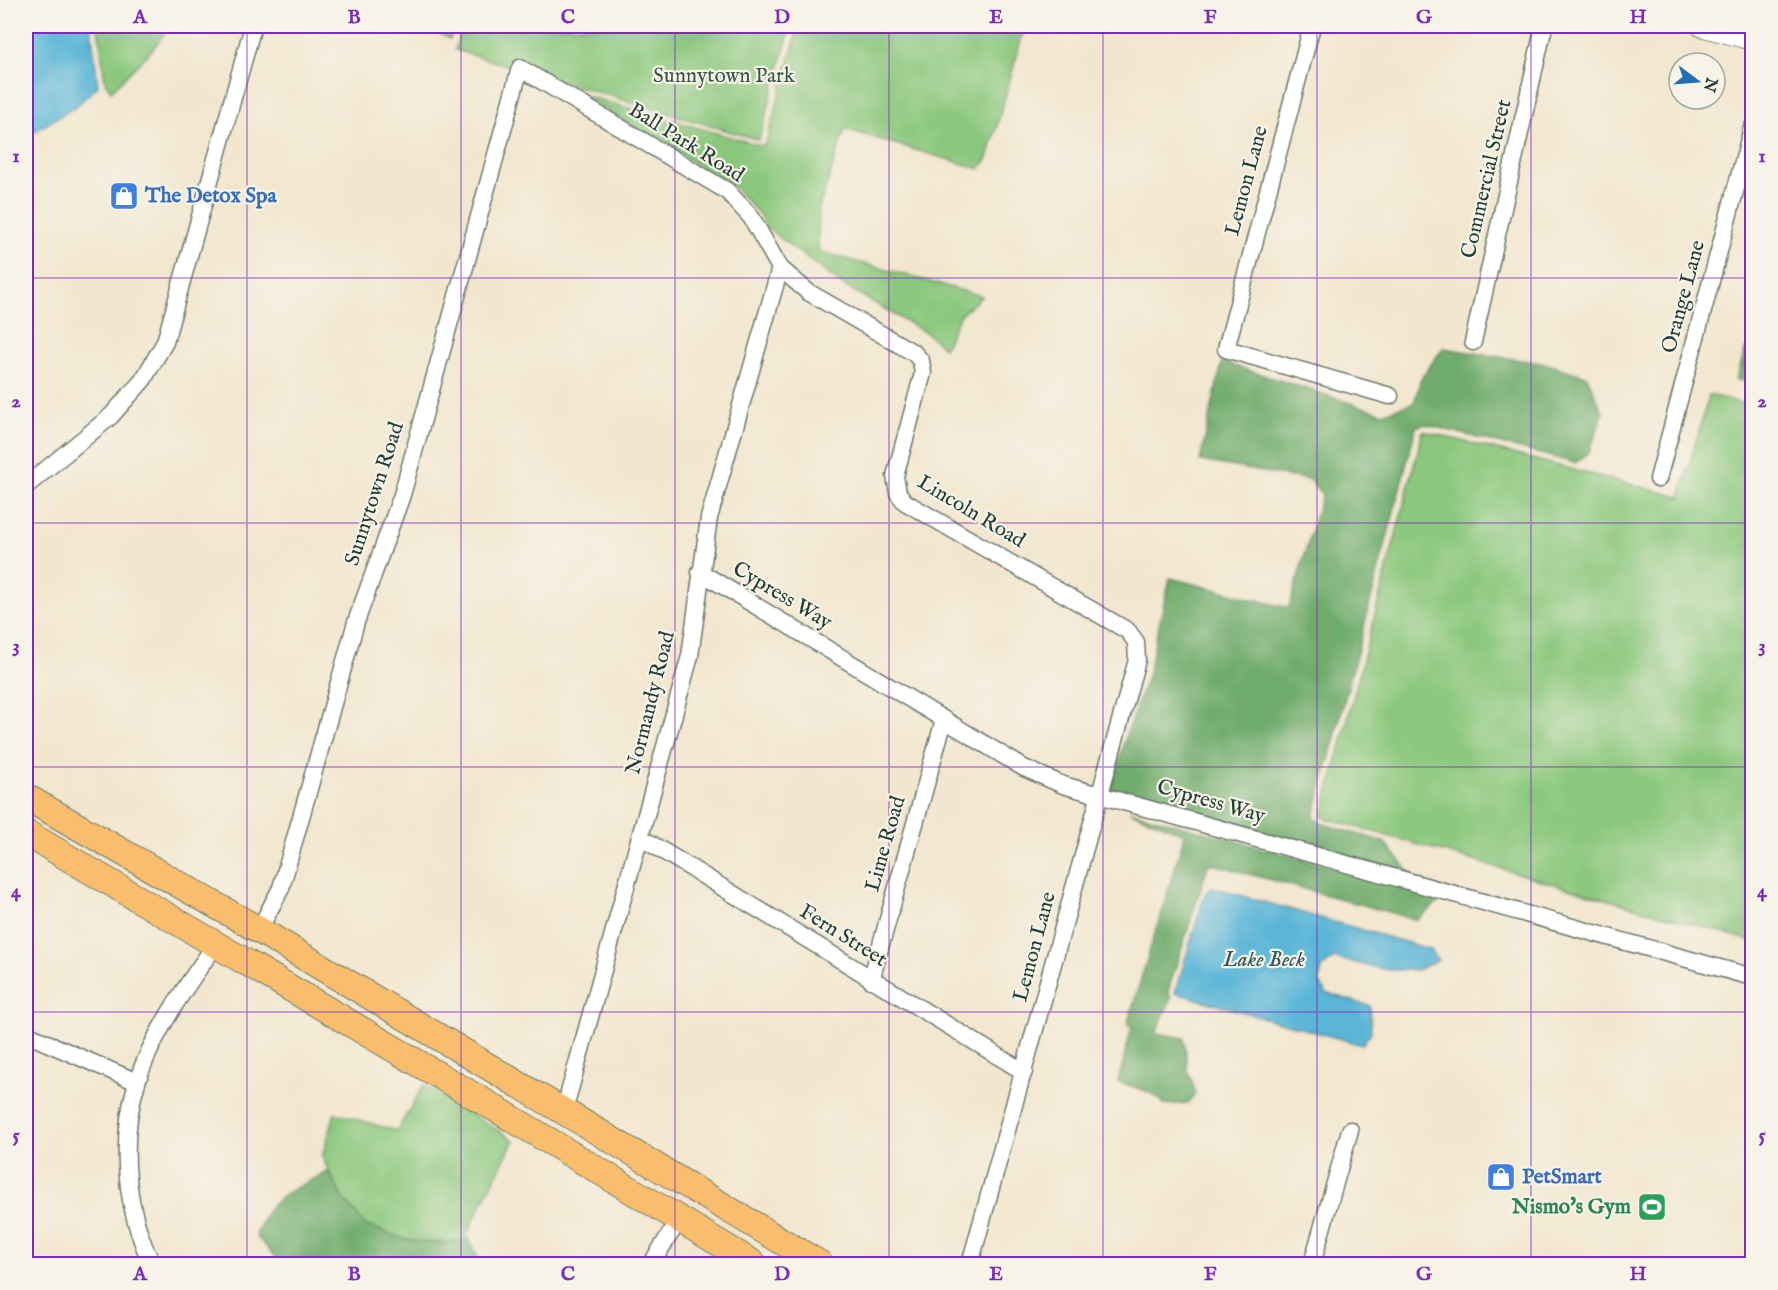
<svg xmlns="http://www.w3.org/2000/svg" width="1778" height="1290" font-family="'IM FELL English',serif">
<style>
.green{fill:#8bc77d;stroke:#558258;stroke-width:1.5}
.forest{fill:#70ac6c;stroke:#487450;stroke-width:1.5}
.water{fill:#5ab5d7;stroke:#3c7986;stroke-width:1.5}
.lines{fill:none;stroke-linecap:round;stroke-linejoin:round}
.minor-casing{stroke:#69786a;stroke-width:19}
.tertiary-casing{stroke:#69786a;stroke-width:22}
.primary-casing{stroke:#69786a;stroke-width:28}
.minor{stroke:#fff;stroke-width:16}
.tertiary{stroke:#fff;stroke-width:20}
.primary{stroke:#f9be6d;stroke-width:26}
.grid{fill:none;stroke:#7b2cbf;stroke-width:1.5;stroke-opacity:0.55}
.labels{text-anchor:middle;dominant-baseline:central;stroke-width:4.5;stroke-linejoin:round;paint-order:stroke}
.park-label{font-size:21px;fill:#355943;stroke:#f7f3e8}
.street-label{font-size:21px;fill:#1f3d34;stroke:#f7f3e8}
.shop-label{font-size:21px;font-weight:bold;fill:#366cbe;stroke:#f7f3e8;text-anchor:start}
.leisure-label{font-size:21px;font-weight:bold;fill:#27864d;stroke:#f7f3e8;text-anchor:end}
.water-label{font-size:22px;font-style:italic;fill:#2e5b5d;stroke:#f7f3e8}
.neatline{fill:none;stroke:#7b2cbf;stroke-width:2}
.grid-label{font-size:20px;text-anchor:middle;font-weight:bold;fill:#7b2cbf}
</style>
<rect width="100%" height="100%" fill="#f7f3e8"/>
<filter id="ink" filterUnits="userSpaceOnUse"><feTurbulence type="fractalNoise" baseFrequency=".0167" numOctaves="2"/><feDisplacementMap in="SourceGraphic" scale="12" xChannelSelector="R" yChannelSelector="G"/><feConvolveMatrix kernelMatrix="1 2 1 2 8 2 1 2 1" color-interpolation-filters="sRGB"/></filter>
<filter id="wash" filterUnits="userSpaceOnUse"><feTurbulence type="fractalNoise" baseFrequency=".008" numOctaves="4" result="noise"/><feDisplacementMap in="SourceGraphic" scale="24" xChannelSelector="R" yChannelSelector="G"/><feGaussianBlur stdDeviation="1.35" result="paint"/><feColorMatrix in="noise" values="0 0 0 0 0 0 0 0 0 0 0 0 0 0 0 0 0 1.4 0 .05"/><feComposite in="paint" operator="in"/></filter>
<g filter="url(#wash)">
<rect width="100%" height="100%" fill="#f2e6ce"/>
<!-- green -->
<g class="green">
<polygon points="98,26 170,26 151,51 111,91 105,82"/>
<polygon points="425,26 454,26 450,39"/>
<polygon points="462,26 791,26 759,140 455,50"/>
<polygon points="799,26 1025,26 988,158 980,169 845,129 819,207 818,251 982,296 960,315 944,348 928,334 840,283 767,228 759,214 734,187 579,94 762,146 766,142"/>
<polygon points="1709,395 1752,406 1752,941 1322,817 1423,431 1680,497"/>
<path d="M 424,1085 L 514,1140 L 467,1234 L 470,1240 C 436,1244 397,1244 367,1226 C 347,1214 332,1177 322,1157 L 335,1113 L 397,1131 Z"/>
</g>
<!-- forest -->
<g class="forest">
<polygon points="1443,348 1547,364 1587,376 1603,413 1589,452 1575,463 1424,424 1416,427 1314,817 1320,823 1384,842 1412,874 1111,790 1126,735 1147,677 1170,578 1289,608 1322,494 1310,480 1200,461 1222,362 1382,413 1414,403 1421,378"/>
<polygon points="1746,348 1752,349 1752,382 1736,380"/>
<path d="M 1129,811 L 1431,895 L 1438,903 L 1417,920 L 1209,863 L 1168,991 L 1171,998 L 1156,1033 L 1184,1038 L 1188,1070 L 1196,1093 L 1188,1103 L 1165,1105 C 1153,1091 1135,1087 1118,1082 L 1132,1027 L 1127,1025 L 1185,834 Z"/>
<path d="M 329,1171 L 341,1195 L 365,1225 L 404,1239 L 443,1244 L 470,1240 L 481,1264 L 282,1264 L 256,1236 C 271,1191 292,1192 329,1171 Z"/>
</g>
<!-- water -->
<g class="water">
<polygon points="26,26 91,26 98,86 75,107 26,137"/>
<polygon points="1212,887 1429,949 1438,960 1417,970 1387,970 1334,958 1322,968 1319,982 1326,993 1370,1006 1371,1032 1362,1045 1175,993 1205,894"/>
</g>
</g>
<g filter="url(#ink)">
<g class="lines">
<!-- minor casing -->
<g class="minor-casing">
<g id="minor">
<polyline points="1312,26 1226,349 1390,396"/>
<polyline points="1473,342 1544,26"/>
<polyline points="1658,479 1752,128"/>
<polyline points="26,486 111,416 143,380 165,342 253,26"/>
<polyline points="700,572 1024,768 1063,785 1752,977"/>
<polyline points="640,837 1024,1072"/>
<polyline points="259,930 281,888 356,622 402,495 520,68 727,191 751,217 780,268 808,292 914,353 921,361 923,373 895,476 898,493 905,502 1128,631 1136,642 1137,660 970,1264"/>
<polyline points="871,980 944,720"/>
<polyline points="26,1038 31,1036 137,1082"/>
<polyline points="564,1111 690,656 709,518 780,268"/>
<path d="M 152,1264 C 125,1209 119,1141 137,1082 C 153,1033 186,986 216,944"/>
<polyline points="651,1264 679,1220"/>
<polyline points="1312,1264 1350,1130"/>
</g>
</g>
<!-- tertiary casing -->
<g class="tertiary-casing">
<polyline id="tertiary" points="1701,26 1752,40"/>
</g>
<!-- primary casing -->
<g class="primary-casing">
<g id="primary">
<polyline points="26,797 259,930 820,1264"/>
<polyline points="26,833 486,1103 754,1264"/>
</g>
</g>
<!-- minor -->
<use href="#minor" class="minor"/>
<!-- tertiary -->
<use href="#tertiary" class="tertiary"/>
<!-- primary -->
<use href="#primary" class="primary"/>
</g>
</g>
<!-- grid -->
<path class="grid" d="M 247,26 L 247,1264M 461,26 L 461,1264M 675,26 L 675,1264M 889,26 L 889,1264M 1103,26 L 1103,1264M 1317,26 L 1317,1264M 1531,26 L 1531,1264M 26,278 L 1752,278M 26,523 L 1752,523M 26,767 L 1752,767M 26,1012 L 1752,1012"/>
<!-- icons -->
<defs>
<g id="shop-square" transform="scale(1.5)"><rect x="-9" y="-9" width="18" height="18" rx="4" fill="#3f7fe0" stroke="#f7f3e8"/><path d="M-5-2.5h2.3a2.7 3.5 0 0 1 5.4 0H5L5.5 6h-11ZM-1.5-2.5h3a1.5 2.3 0 0 0-3 0Z" fill="#fff"/></g>
<g id="stadium-square" transform="scale(1.5)"><rect x="-9" y="-9" width="18" height="18" rx="4" fill="#2e9e5b" stroke="#f7f3e8"/><path d="M0-5a6.5 5 0 1 0 0 10a6.5 5 0 1 0 0-10ZM-3.5-1.8h7v3.6h-7Z" fill="#fff"/></g>
</defs>
<g fill-rule="evenodd">
<use href="#shop-square" x="124" y="196"/>
<use href="#shop-square" x="1501" y="1177"/>
<use href="#stadium-square" x="1652" y="1207"/>
</g>
<g class="labels">
<!-- park labels -->
<g class="park-label">
<text x="724" y="76">Sunnytown Park</text>
</g>
<!-- street labels -->
<g class="street-label">
<text transform="translate(686 143) rotate(32)">Ball Park Road</text>
<text transform="translate(1487 179) rotate(-77)">Commercial Street</text>
<text transform="translate(1247 181) rotate(-75)">Lemon Lane</text>
<text transform="translate(1684 297) rotate(-75)">Orange Lane</text>
<text transform="translate(375 494) rotate(-72)">Sunnytown Road</text>
<text transform="translate(971 512) rotate(31)">Lincoln Road</text>
<text transform="translate(782 596) rotate(31)">Cypress Way</text>
<text transform="translate(651 703) rotate(-76)">Normandy Road</text>
<text transform="translate(1211 802) rotate(16)">Cypress Way</text>
<text transform="translate(886 844) rotate(-74)">Lime Road</text>
<text transform="translate(843 936) rotate(32)">Fern Street</text>
<text transform="translate(1035 947) rotate(-75)">Lemon Lane</text>
</g>
<!-- shop labels -->
<g class="shop-label">
<text x="145" y="196">The Detox Spa</text>
<text x="1522" y="1177">PetSmart</text>
</g>
<!-- leisure labels -->
<g class="leisure-label">
<text x="1631" y="1207">Nismo's Gym</text>
</g>
<!-- water labels -->
<g class="water-label">
<text x="1264" y="960">Lake Beck</text>
</g>
</g>
<!-- margin -->
<rect width="1778" height="1290" fill="none" stroke="#f7f3e8" stroke-width="66"/>
<!-- north arrow -->
<g transform="translate(1697 81) rotate(106)"><circle r="28" fill="#f7f3e8" stroke="#a1aaa0" stroke-width="1.5"/>
<path d="M0-4.5L10 22L0 15L-10 22Z" fill="#1f6fb2"/>
<text y="-9" font-size="16" font-weight="bold" text-anchor="middle" fill="#1f3d34">N</text>
</g>
<rect x="33" y="33" width="1712" height="1224" class="neatline"/>
<g class="grid-label">
<text x="140" y="23">A</text>
<text x="354" y="23">B</text>
<text x="568" y="23">C</text>
<text x="782" y="23">D</text>
<text x="996" y="23">E</text>
<text x="1210" y="23">F</text>
<text x="1424" y="23">G</text>
<text x="1638" y="23">H</text>
<text x="16" y="162">1</text>
<text x="1762" y="162">1</text>
<text x="16" y="407">2</text>
<text x="1762" y="407">2</text>
<text x="16" y="652">3</text>
<text x="1762" y="652">3</text>
<text x="16" y="897">4</text>
<text x="1762" y="897">4</text>
<text x="16" y="1141">5</text>
<text x="1762" y="1141">5</text>
<text x="140" y="1280">A</text>
<text x="354" y="1280">B</text>
<text x="568" y="1280">C</text>
<text x="782" y="1280">D</text>
<text x="996" y="1280">E</text>
<text x="1210" y="1280">F</text>
<text x="1424" y="1280">G</text>
<text x="1638" y="1280">H</text>
</g>
</svg>
